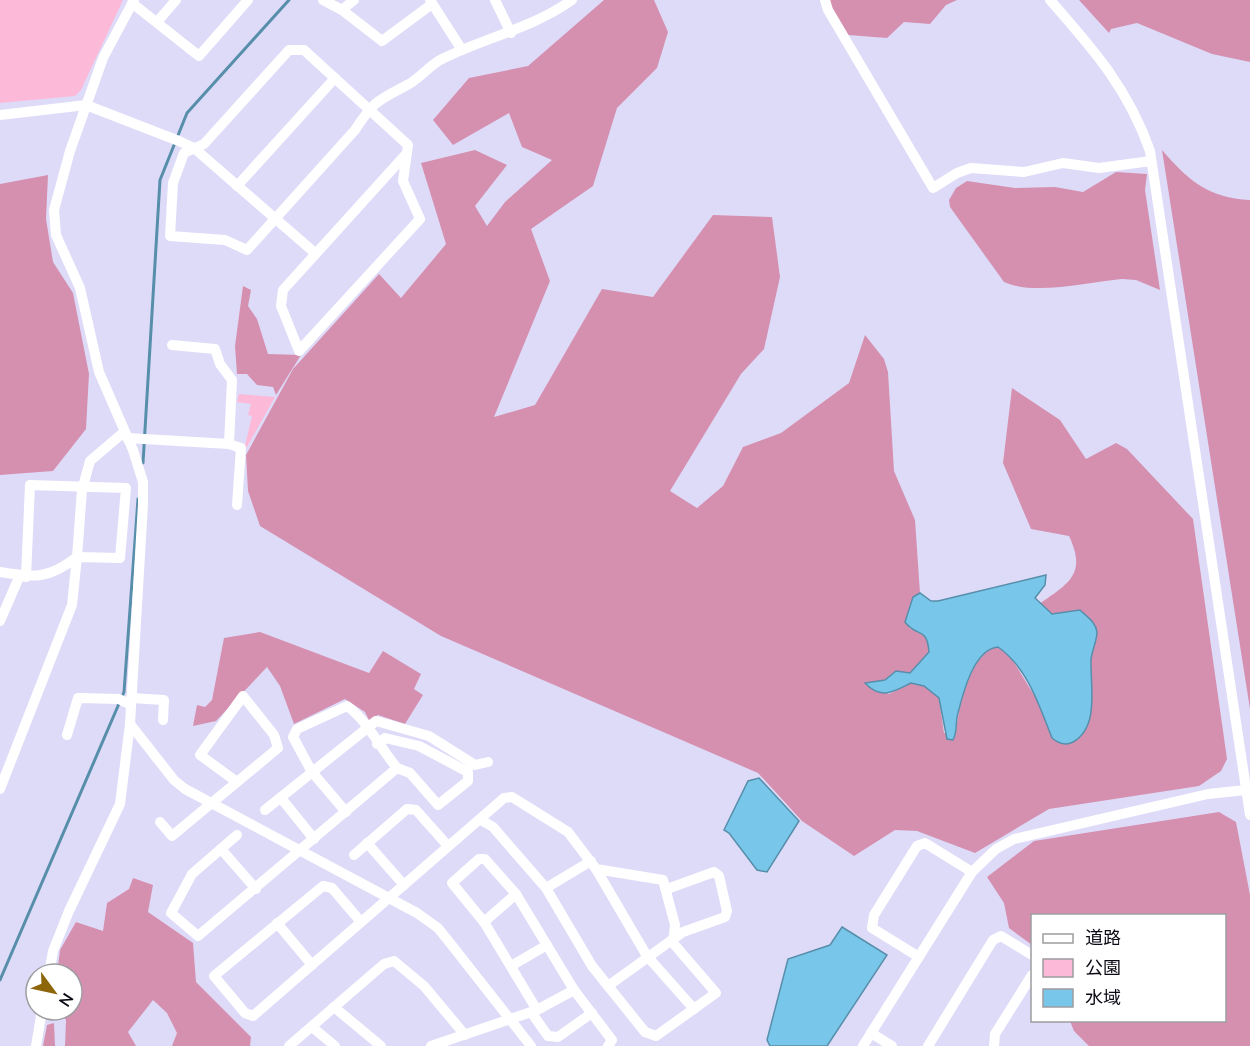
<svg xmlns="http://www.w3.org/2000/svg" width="1250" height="1046" font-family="Mulish,'Noto Sans JP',sans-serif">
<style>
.green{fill:#fdb9d8}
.forest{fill:#d590b0}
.water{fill:#78c7ea;stroke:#578eaa;stroke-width:1.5}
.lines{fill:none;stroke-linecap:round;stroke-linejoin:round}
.stream{stroke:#578eaa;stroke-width:3}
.minor{stroke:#fff;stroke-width:10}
</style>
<rect width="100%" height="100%" fill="#dedbf9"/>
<!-- green -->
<g class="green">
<polygon points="0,0 123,0 81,90 75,96 0,103"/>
<polygon points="239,394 275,397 243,454 252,416 248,415 251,404 237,402"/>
</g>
<!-- forest -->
<g class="forest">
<path d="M 604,0 L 654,0 L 668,32 L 657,68 L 617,108 L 593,186 L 531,229 L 550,281 L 494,417 L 535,405 L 602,289 L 653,297 L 713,215 L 772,217 L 780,277 L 764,349 L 741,374 L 670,491 L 697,508 L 723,486 L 743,447 L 781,433 L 849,383 L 865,335 L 884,359 L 888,372 L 894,471 L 915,520 L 920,593 L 913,597 L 909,628 C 924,634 928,636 929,652 L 910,673 L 896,671 L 885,680 L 865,684 L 889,694 L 911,683 L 924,686 L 939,698 L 944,733 L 956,735 C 957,712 971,650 998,647 L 1009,654 L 1037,700 L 1080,738 C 1095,713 1090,688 1091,659 C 1092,650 1095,640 1097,631 L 1052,614 L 1039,604 C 1069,583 1087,574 1069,536 L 1031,529 L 1003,463 L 1012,388 L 1060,420 L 1086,459 L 1116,443 L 1127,449 L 1193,519 L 1227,759 L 1221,771 L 1199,786 L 1049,809 L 975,853 L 917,831 L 895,830 L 854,856 L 802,821 L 758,773 L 441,636 L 260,526 L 248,491 L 246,455 L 293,369 L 379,274 L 401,298 L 446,244 L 421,163 L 475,150 L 507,165 L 475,206 L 487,226 L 505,202 L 552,160 L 522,147 L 509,113 L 453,145 L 433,120 L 469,78 L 528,66 Z"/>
<polygon points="829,0 957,0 946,5 930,24 904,22 887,38 848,35 829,4"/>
<polygon points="1079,0 1250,0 1250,62 1212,54 1137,23 1111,29 1109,33"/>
<path d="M 1162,150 C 1188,180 1208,198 1250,200 L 1250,709 Z"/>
<path d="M 1116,172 L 1147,174 L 1145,190 L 1160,290 L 1136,280 L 1122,279 C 1089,282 1034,296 1004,282 L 950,207 L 949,200 L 956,188 L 967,181 L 1015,188 L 1055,187 L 1083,192 Z"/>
<polygon points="48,175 46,219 53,262 73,293 89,374 86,429 53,471 0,475 0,184"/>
<polygon points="243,286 251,290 248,306 257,319 268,354 301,355 276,395 273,387 257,385 247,374 237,374 235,346"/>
<polygon points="260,632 369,673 383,651 421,674 414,689 423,695 405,724 378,715 369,720 365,712 345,699 294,724 280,686 267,667 216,721 193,726 197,705 205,707 212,700 224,638"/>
<polygon points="1219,812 1236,822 1250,895 1250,1046 1089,1046 1074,1031 1070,1021 1224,1020 1224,916 1032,916 1032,945 1009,928 1004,903 987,877 1034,841"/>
<polygon points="133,878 153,885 148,912 193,943 196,982 251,1037 250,1046 172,1046 177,1033 167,1013 153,1000 128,1032 136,1046 65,1046 66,1020 59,1010 72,1010 72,974 57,974 60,950 76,922 103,931 107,903 129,889"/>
<polygon points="54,1023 55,1046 43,1046 47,1025"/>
</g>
<!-- water -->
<g class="water">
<path d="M 1046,575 L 1045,585 L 1035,598 L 1052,614 L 1080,610 C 1086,616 1096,622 1097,632 C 1097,640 1092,651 1091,659 C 1090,685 1100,727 1073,742 C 1066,746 1058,743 1052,738 C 1039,705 1027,667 998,647 C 974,649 963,693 958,713 C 955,722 958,731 953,740 L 947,739 L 939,698 L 924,686 L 911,683 C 893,692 881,700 865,683 L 885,680 L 896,671 L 910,673 L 929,652 C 927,626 917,638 905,622 L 913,597 L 920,593 L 931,601 L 938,601 Z"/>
<polygon points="759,778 799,821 767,872 757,870 729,833 724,830 748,781"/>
<polygon points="842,927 887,955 827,1046 770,1046 767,1040 788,959 830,945"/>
</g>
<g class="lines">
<!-- stream -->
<g class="stream">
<polyline points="143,463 160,180 187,113 289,0"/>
<polyline points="0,980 124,692 138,499"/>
</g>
<!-- minor -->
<g class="minor">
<polyline points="323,0 342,10 382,41 432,4"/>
<polyline points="430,0 462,50"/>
<polyline points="495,0 511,33"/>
<polyline points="825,0 828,10 933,188 957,173 971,168 1024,172 1063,163 1099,168 1151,161"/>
<path d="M 1050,0 C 1093,49 1128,88 1150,151 L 1250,815"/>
<polyline points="132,3 199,56 248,0"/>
<polyline points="342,10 354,0"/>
<polyline points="157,22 176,0"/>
<polyline points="0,115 86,105 179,141 194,148 315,253"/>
<path d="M 407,153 L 283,290 L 281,306 L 299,351 L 420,219 L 403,181 L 408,145 L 304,50 L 289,50 L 204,144 L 184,153 L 173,183 L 170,236 L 225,240 L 247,250 L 355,130 C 375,99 378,101 409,84 C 421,77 430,65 442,59 C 486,37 531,29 572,0"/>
<polyline points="237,186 335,78"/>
<polyline points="172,345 215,349 220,364 232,380 229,444 241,448 237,505"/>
<polyline points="127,438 229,444"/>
<path d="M 0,572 C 34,578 49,579 77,557 L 82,490 L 90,461 L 124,432"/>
<polyline points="0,621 20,575"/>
<polyline points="131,698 164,700 163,720"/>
<polyline points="130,724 174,780 185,789 417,913 438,928 454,948 531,1046"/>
<polyline points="67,735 78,698 119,699 131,705"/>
<polyline points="0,789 72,605 77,557 120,558 126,488 30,485 26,577"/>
<polyline points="281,798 314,839"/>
<polyline points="265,810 376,721 429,736 475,765 488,762"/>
<path d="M 346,812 L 312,772 L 293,737 L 297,729 L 347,706 C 368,721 380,748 397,768"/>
<polyline points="160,822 172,836 278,748 274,735 243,696 200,755 237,782"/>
<polyline points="237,835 192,874 171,913 198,936 397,768 410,773 438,805 468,781 468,772 419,746 385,738 377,744"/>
<polyline points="367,843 404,885"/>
<polyline points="221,849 256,889"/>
<polyline points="354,855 407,809 416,810 448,846"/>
<polyline points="596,869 647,956 694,1009"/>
<polyline points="546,888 591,861"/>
<polyline points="361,922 332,888 323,886 214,976 245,1013 253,1016 504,798 512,797 568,832 596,869 663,880 675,925 673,943 716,993 656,1036 645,1032 592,966 546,888 493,827 481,820"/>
<polyline points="484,922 516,894"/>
<polyline points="277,923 312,965"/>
<polyline points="919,957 872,928 874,915 917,846 925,843 972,872"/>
<polyline points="511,966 547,945"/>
<polyline points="49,974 53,951 69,911 120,804 130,724 143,504 143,482 133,450 99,372 80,288 56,235 54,210 70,151 103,58 134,0"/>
<polyline points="608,986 683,932 725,917 727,911 719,876 714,872 667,889"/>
<polyline points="334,1007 381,1046"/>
<polyline points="537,1010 484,922 452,883 479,859 485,859 516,894 574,990 612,1040 608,1046"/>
<polyline points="531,1012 548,1036 558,1037 592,1013"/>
<polyline points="312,1027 335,1046"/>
<polyline points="871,1033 892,1046"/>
<polyline points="36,1046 42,1010"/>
<polyline points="289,1046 384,964 394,961 424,986 465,1035"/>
<polyline points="431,1046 537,1010 574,990"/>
<polyline points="863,1046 972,872 996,849 1014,839 1208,794 1246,790"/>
<polyline points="928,1046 993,940 1001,936 1032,955"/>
<polyline points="994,1046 995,1034 1032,975"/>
</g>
</g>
<!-- legend -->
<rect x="1031" y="914" width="195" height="108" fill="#ffffff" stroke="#9d9da1" stroke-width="1.5"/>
<rect x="1043" y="934" width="30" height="9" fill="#ffffff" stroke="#9d9da1" stroke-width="1.5"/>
<text x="1085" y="944" font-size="18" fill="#0b0a14">道路</text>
<rect x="1043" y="959" width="30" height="18" fill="#fdb9d8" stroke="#9d9da1" stroke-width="1.5"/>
<text x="1085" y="974" font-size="18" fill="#0b0a14">公園</text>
<rect x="1043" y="989" width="30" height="18" fill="#78c7ea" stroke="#9d9da1" stroke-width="1.5"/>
<text x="1085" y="1004" font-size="18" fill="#0b0a14">水域</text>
<!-- north arrow -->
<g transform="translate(54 992) rotate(123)"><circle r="28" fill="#ffffff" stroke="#9d9da1" stroke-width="1.5"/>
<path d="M0-4.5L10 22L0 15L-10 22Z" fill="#8e660a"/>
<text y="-9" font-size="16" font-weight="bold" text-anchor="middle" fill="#0b0a14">N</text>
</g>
</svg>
